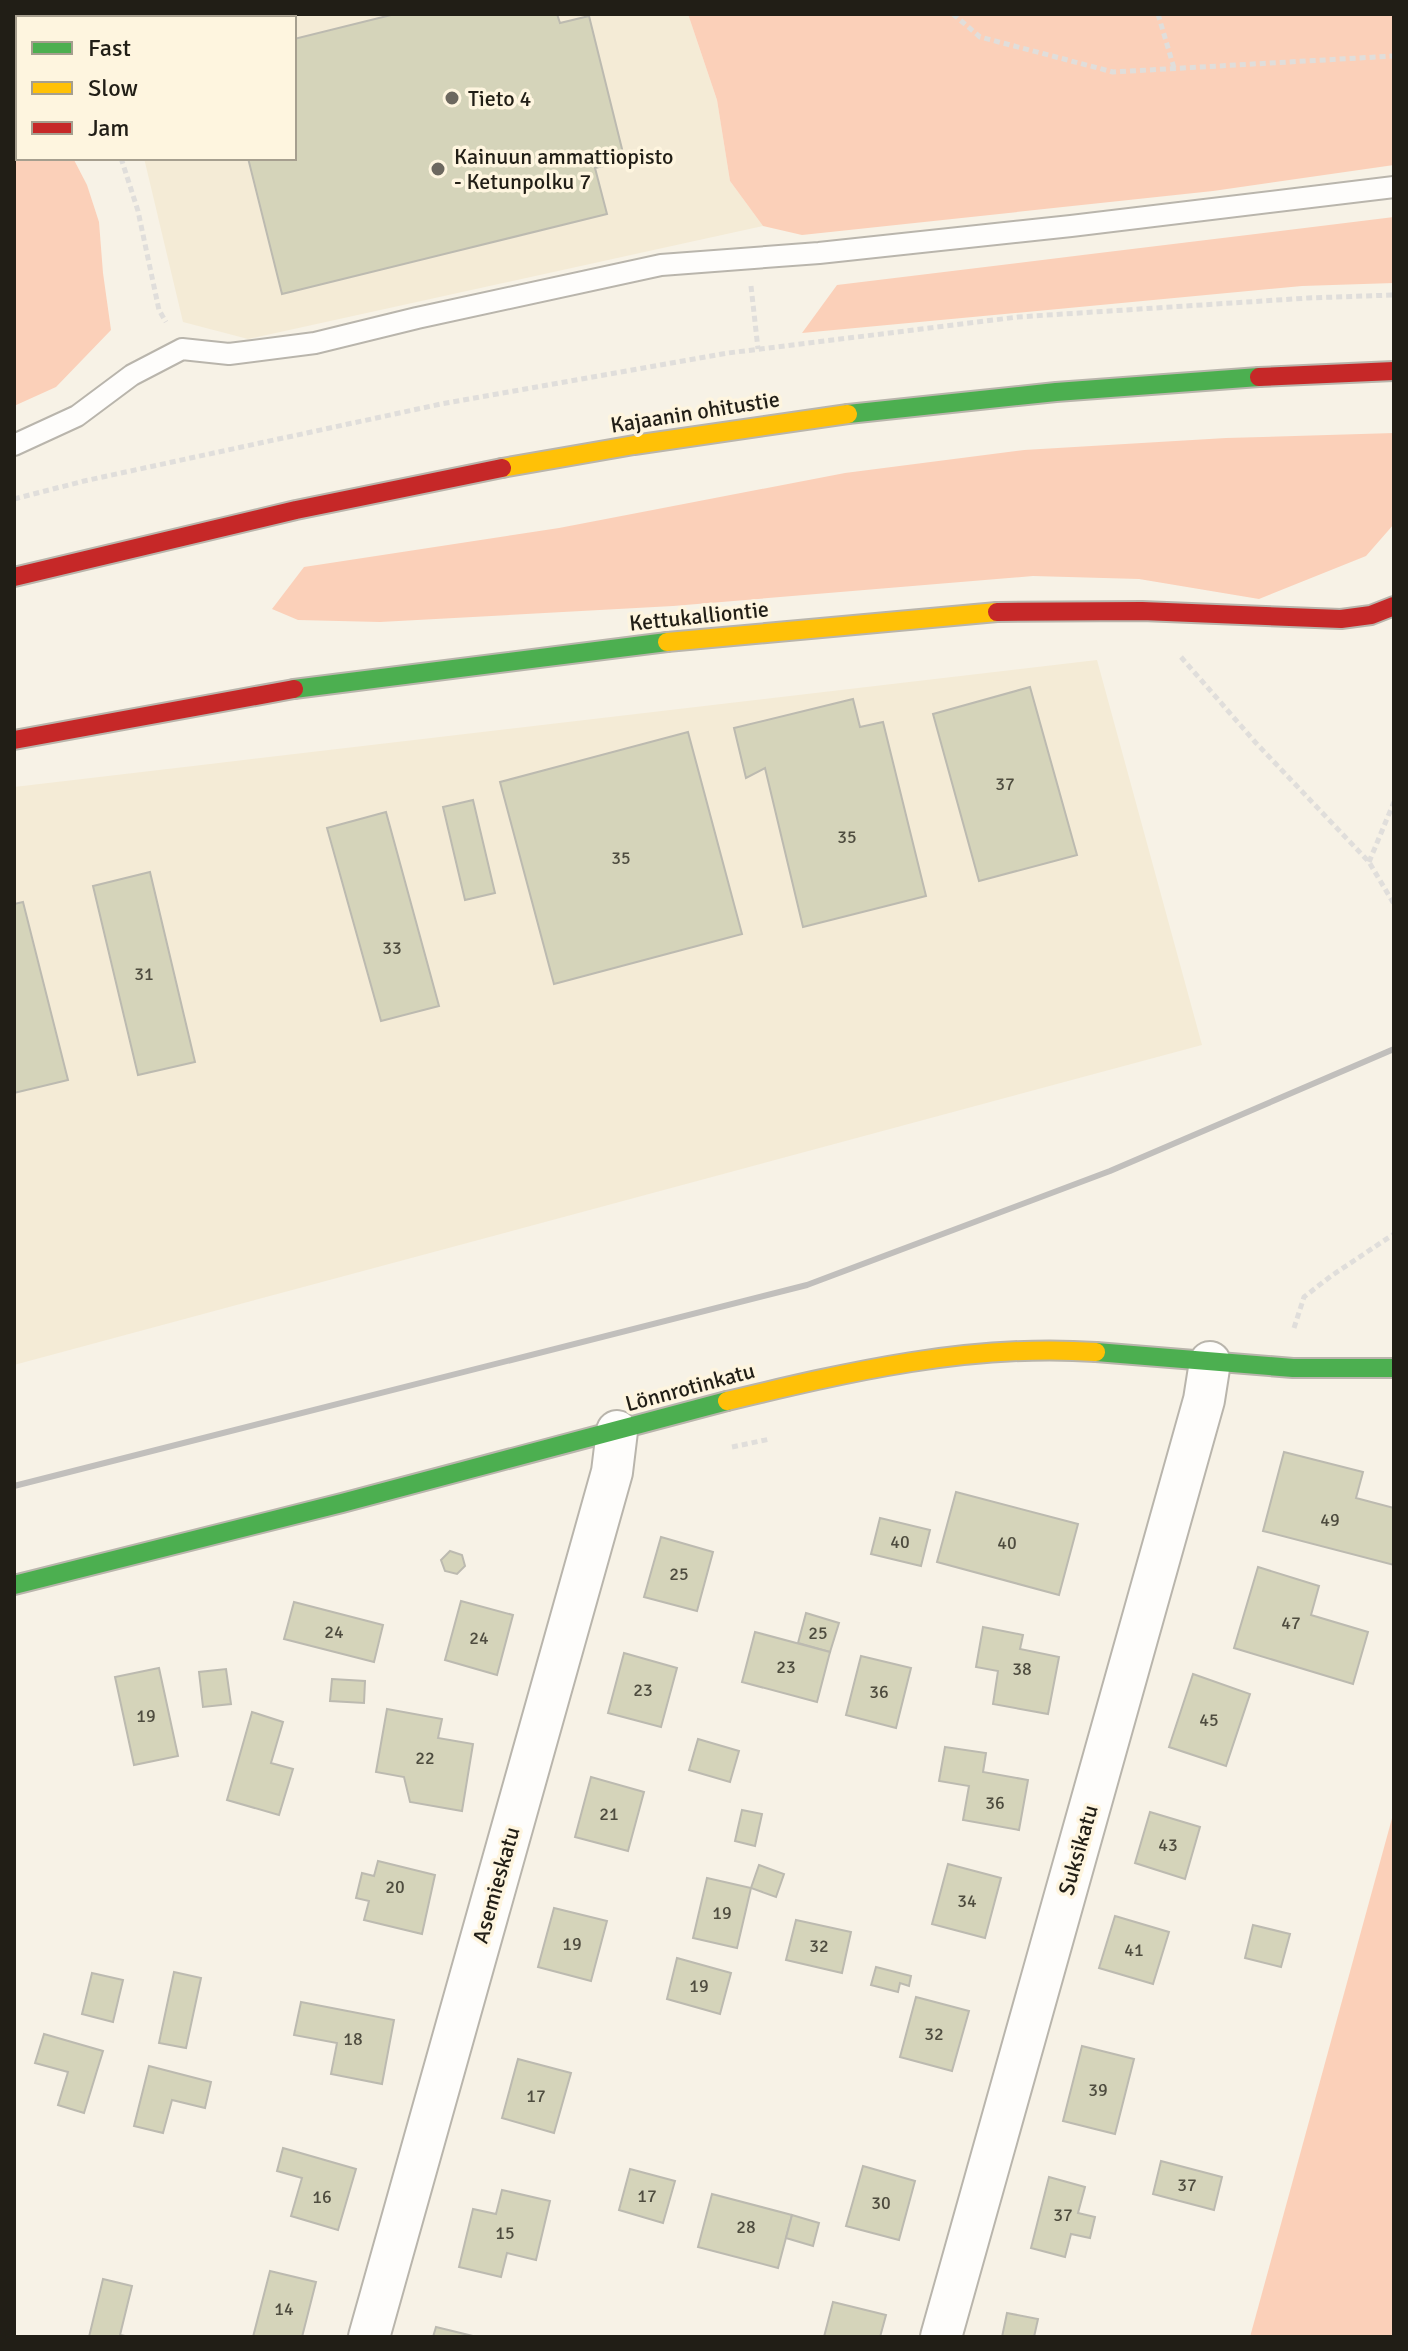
<svg xmlns="http://www.w3.org/2000/svg" width="1408" height="2351" font-family="Signika,sans-serif">
<style>
.built{fill:#f4ebd6}
.green{fill:#fbd0b9}
.building{fill:#d5d4ba;stroke:#bcbab0;stroke-width:2}
.lines{fill:none;stroke-linecap:round;stroke-linejoin:round}
.lane-casing{stroke:#b9b5ac;stroke-width:24}
.street-casing{stroke:#b9b5ac;stroke-width:44}
.fast-casing{stroke:#b9b5ac;stroke-width:22}
.slow-casing{stroke:#b9b5ac;stroke-width:22}
.jam-casing{stroke:#b9b5ac;stroke-width:22}
.path{stroke:#e0dedb;stroke-width:5;stroke-dasharray:6 4;stroke-linecap:butt}
.lane{stroke:#fefdfb;stroke-width:20}
.street{stroke:#fefdfb;stroke-width:40}
.fast{stroke:#4caf50;stroke-width:18}
.slow{stroke:#ffc107;stroke-width:18}
.jam{stroke:#c62828;stroke-width:18}
.rail{stroke:#c1bfbc;stroke-width:6}
.poi-dot{fill:#6c685f;stroke:#fef5df;stroke-width:3}
.labels{text-anchor:middle;dominant-baseline:central;stroke-width:7;stroke-linejoin:round;paint-order:stroke}
.number-label{font-size:18px;fill:#4e4c3f}
.poi-label{font-size:22px;fill:#211e16;stroke:#fef5df;text-anchor:start}
.street-label{font-size:22px;fill:#211e16;stroke:#fef5df}
</style>
<rect width="100%" height="100%" fill="#f7f2e6"/>
<!-- built -->
<g class="built">
<polygon points="132,14 688,14 717,100 730,181 763,226 248,339 183,322 144,158 294,158 294,18 134,18"/>
<polygon points="1097,660 1202,1045 14,1365 14,787"/>
</g>
<!-- green -->
<g class="green">
<polygon points="31,14 132,14 134,18 32,18"/>
<polygon points="688,14 1394,14 1394,165 1213,191 802,235 763,226 730,181 717,100"/>
<polygon points="14,104 18,107 18,158 73,158 87,185 99,222 103,273 111,330 56,387 14,406"/>
<polygon points="1394,217 1394,283 1302,286 802,333 837,285"/>
<polygon points="1394,433 1394,524 1366,556 1259,599 1139,579 1033,576 673,606 380,622 298,620 272,609 304,567 559,528 845,473 1024,450 1226,438"/>
<polygon points="1394,1811 1394,2337 1250,2337"/>
</g>
<!-- building -->
<g class="building">
<polygon points="395,14 557,14 560,23 589,16 625,161 595,168 607,214 282,294 248,158 294,158 294,39"/>
<polygon points="1030,687 1077,855 979,881 933,714"/>
<polygon points="853,699 860,727 883,722 926,896 803,927 765,768 746,778 734,728"/>
<polygon points="688,732 742,934 554,984 500,782"/>
<polygon points="473,800 495,893 465,900 443,807"/>
<polygon points="386,812 439,1006 381,1021 327,828"/>
<polygon points="150,872 195,1062 138,1075 93,886"/>
<polygon points="23,902 68,1080 14,1093 14,904"/>
<polygon points="1284,1452 1363,1472 1356,1498 1394,1508 1394,1565 1263,1531"/>
<polygon points="956,1492 1078,1524 1059,1595 937,1562"/>
<polygon points="880,1518 930,1530 921,1566 871,1554"/>
<polygon points="661,1537 713,1552 697,1611 644,1597"/>
<polygon points="450,1551 462,1555 465,1566 457,1574 445,1571 441,1560"/>
<polygon points="1258,1567 1319,1586 1311,1615 1368,1632 1353,1684 1234,1648"/>
<polygon points="461,1601 513,1615 497,1675 445,1660"/>
<polygon points="294,1602 383,1625 374,1662 284,1639"/>
<polygon points="806,1613 839,1623 830,1652 798,1643"/>
<polygon points="983,1627 1023,1635 1020,1649 1059,1657 1048,1714 993,1704 998,1671 976,1667"/>
<polygon points="755,1632 830,1652 817,1702 742,1682"/>
<polygon points="624,1653 677,1668 661,1727 608,1713"/>
<polygon points="861,1656 911,1668 896,1728 846,1715"/>
<polygon points="159,1668 178,1756 134,1765 115,1677"/>
<polygon points="226,1669 231,1704 203,1707 199,1672"/>
<polygon points="1193,1674 1250,1694 1226,1766 1169,1747"/>
<polygon points="332,1679 365,1681 364,1703 330,1701"/>
<polygon points="387,1709 442,1719 438,1738 473,1744 462,1811 410,1802 404,1777 376,1772"/>
<polygon points="252,1712 283,1722 271,1763 293,1769 279,1815 227,1800"/>
<polygon points="698,1739 739,1751 730,1782 689,1770"/>
<polygon points="945,1747 986,1753 983,1772 1028,1780 1019,1830 963,1820 969,1786 939,1781"/>
<polygon points="591,1777 644,1792 628,1851 575,1837"/>
<polygon points="742,1810 762,1814 755,1846 735,1841"/>
<polygon points="1150,1812 1200,1827 1185,1879 1135,1863"/>
<polygon points="378,1861 435,1875 422,1934 364,1920 369,1901 356,1898 362,1873 374,1876"/>
<polygon points="948,1864 1001,1878 985,1938 932,1924"/>
<polygon points="759,1865 784,1874 776,1897 751,1888"/>
<polygon points="707,1878 751,1888 737,1948 693,1938"/>
<polygon points="554,1908 607,1921 591,1981 538,1967"/>
<polygon points="1115,1916 1169,1932 1153,1984 1099,1968"/>
<polygon points="796,1920 851,1932 842,1973 786,1960"/>
<polygon points="1253,1925 1290,1934 1281,1967 1245,1958"/>
<polygon points="677,1958 731,1973 720,2014 667,1999"/>
<polygon points="876,1967 911,1976 909,1986 900,1983 898,1992 871,1985"/>
<polygon points="174,1972 201,1978 186,2048 159,2043"/>
<polygon points="92,1973 123,1980 113,2022 82,2014"/>
<polygon points="916,1997 969,2011 952,2071 900,2057"/>
<polygon points="301,2002 394,2020 382,2084 331,2074 337,2043 294,2035"/>
<polygon points="44,2034 103,2051 84,2113 58,2105 68,2072 35,2063"/>
<polygon points="1082,2046 1134,2059 1115,2134 1063,2121"/>
<polygon points="518,2059 571,2073 554,2133 502,2118"/>
<polygon points="149,2066 211,2082 205,2108 172,2100 163,2133 134,2126"/>
<polygon points="283,2148 356,2169 338,2230 291,2216 302,2178 277,2171"/>
<polygon points="1161,2161 1222,2177 1214,2210 1153,2194"/>
<polygon points="863,2166 915,2181 899,2240 846,2226"/>
<polygon points="630,2169 675,2181 663,2223 619,2210"/>
<polygon points="1049,2177 1085,2187 1078,2213 1095,2217 1090,2238 1071,2234 1065,2257 1031,2248"/>
<polygon points="502,2190 550,2201 536,2260 507,2253 501,2277 459,2267 473,2209 496,2214"/>
<polygon points="712,2194 792,2215 778,2268 698,2247"/>
<polygon points="792,2215 819,2223 813,2246 786,2238"/>
<polygon points="270,2271 316,2282 302,2337 253,2337"/>
<polygon points="103,2279 132,2286 120,2335 130,2337 89,2337"/>
<polygon points="833,2302 886,2315 880,2337 824,2337"/>
<polygon points="1007,2313 1038,2319 1034,2337 1002,2337"/>
<polygon points="436,2327 477,2337 433,2337"/>
</g>
<g class="lines">
<!-- lane casing -->
<g class="lane-casing">
<polyline id="lane" points="14,445 77,416 132,375 182,349 229,354 315,343 417,318 661,265 819,253 1071,226 1394,187"/>
</g>
<!-- street casing -->
<g class="street-casing">
<g id="street">
<polyline points="369,2337 612,1472 617,1431"/>
<polyline points="941,2337 1204,1400 1210,1362"/>
</g>
</g>
<!-- fast casing -->
<g class="fast-casing">
<g id="fast">
<polyline points="848,414 1056,392 1259,377"/>
<polyline points="294,689 667,642"/>
<polyline points="1096,1352 1293,1368 1394,1368"/>
<polyline points="14,1585 342,1503 727,1401"/>
</g>
</g>
<!-- slow casing -->
<g class="slow-casing">
<g id="slow">
<polyline points="502,468 634,445 848,414"/>
<polyline points="667,642 997,612"/>
<path d="M 727,1401 C 848,1372 971,1343 1096,1352"/>
</g>
</g>
<!-- jam casing -->
<g class="jam-casing">
<g id="jam">
<polyline points="1259,377 1394,371"/>
<polyline points="14,577 296,510 502,468"/>
<polyline points="997,612 1142,611 1341,619 1371,615 1394,606"/>
<polyline points="14,740 294,689"/>
</g>
</g>
<!-- path -->
<g class="path">
<polyline points="953,14 980,37 1113,72 1394,56"/>
<polyline points="1158,14 1174,68"/>
<polyline points="14,37 18,40"/>
<polyline points="121,158 138,211 159,310 166,322"/>
<polyline points="751,286 758,349"/>
<polyline points="14,499 84,481 441,404 728,353 1018,317 1308,298 1394,295"/>
<polyline points="1181,657 1256,743 1369,862 1394,904"/>
<polyline points="1369,862 1394,802"/>
<polyline points="1294,1328 1304,1297 1331,1276 1394,1234"/>
<polyline points="732,1447 770,1439"/>
</g>
<!-- lane -->
<use href="#lane" class="lane"/>
<!-- street -->
<use href="#street" class="street"/>
<!-- fast -->
<use href="#fast" class="fast"/>
<!-- slow -->
<use href="#slow" class="slow"/>
<!-- jam -->
<use href="#jam" class="jam"/>
<!-- rail -->
<polyline class="rail" points="14,1486 807,1285 1110,1171 1394,1049"/>
</g>
<!-- markers -->
<g class="poi-dot">
<circle cx="452" cy="98" r="8"/>
<circle cx="438" cy="169" r="8"/>
</g>
<g class="labels">
<!-- number labels -->
<g class="number-label">
<text x="1005" y="784">37</text>
<text x="847" y="837">35</text>
<text x="621" y="858">35</text>
<text x="392" y="948">33</text>
<text x="144" y="974">31</text>
<text x="1330" y="1520">49</text>
<text x="900" y="1542">40</text>
<text x="1007" y="1543">40</text>
<text x="679" y="1574">25</text>
<text x="1291" y="1623">47</text>
<text x="334" y="1632">24</text>
<text x="818" y="1633">25</text>
<text x="479" y="1638">24</text>
<text x="786" y="1667">23</text>
<text x="1022" y="1669">38</text>
<text x="643" y="1690">23</text>
<text x="879" y="1692">36</text>
<text x="146" y="1716">19</text>
<text x="1209" y="1720">45</text>
<text x="425" y="1758">22</text>
<text x="995" y="1803">36</text>
<text x="609" y="1814">21</text>
<text x="1168" y="1845">43</text>
<text x="395" y="1887">20</text>
<text x="967" y="1901">34</text>
<text x="722" y="1913">19</text>
<text x="572" y="1944">19</text>
<text x="819" y="1946">32</text>
<text x="1134" y="1950">41</text>
<text x="699" y="1986">19</text>
<text x="934" y="2034">32</text>
<text x="353" y="2039">18</text>
<text x="1098" y="2090">39</text>
<text x="536" y="2096">17</text>
<text x="1187" y="2185">37</text>
<text x="647" y="2196">17</text>
<text x="322" y="2197">16</text>
<text x="881" y="2203">30</text>
<text x="1063" y="2215">37</text>
<text x="746" y="2227">28</text>
<text x="505" y="2233">15</text>
<text x="284" y="2309">14</text>
</g>
<!-- poi labels -->
<g class="poi-label">
<text x="468" y="98">Tieto 4</text>
<text x="454" y="156">Kainuun ammattiopisto<tspan x="454" dy="25">- Ketunpolku 7</tspan></text>
</g>
<!-- street labels -->
<g class="street-label">
<text transform="translate(695 412) rotate(-9)">Kajaanin ohitustie</text>
<text transform="translate(699 616) rotate(-6)">Kettukalliontie</text>
<text transform="translate(690 1387) rotate(-15)">Lönnrotinkatu</text>
<text transform="translate(1078 1850) rotate(-74)">Suksikatu</text>
<text transform="translate(496 1885) rotate(-74)">Asemieskatu</text>
</g>
</g>
<!-- border -->
<rect width="1408" height="2351" fill="none" stroke="#211e16" stroke-width="32"/>
<!-- legend -->
<rect x="16" y="16" width="280" height="144" fill="#fef5df" stroke="#a69f8f" stroke-width="2"/>
<rect x="32" y="42" width="40" height="12" fill="#4caf50" stroke="#a69f8f" stroke-width="2"/>
<text x="88" y="56" font-size="24" fill="#211e16">Fast</text>
<rect x="32" y="82" width="40" height="12" fill="#ffc107" stroke="#a69f8f" stroke-width="2"/>
<text x="88" y="96" font-size="24" fill="#211e16">Slow</text>
<rect x="32" y="122" width="40" height="12" fill="#c62828" stroke="#a69f8f" stroke-width="2"/>
<text x="88" y="136" font-size="24" fill="#211e16">Jam</text>
</svg>
